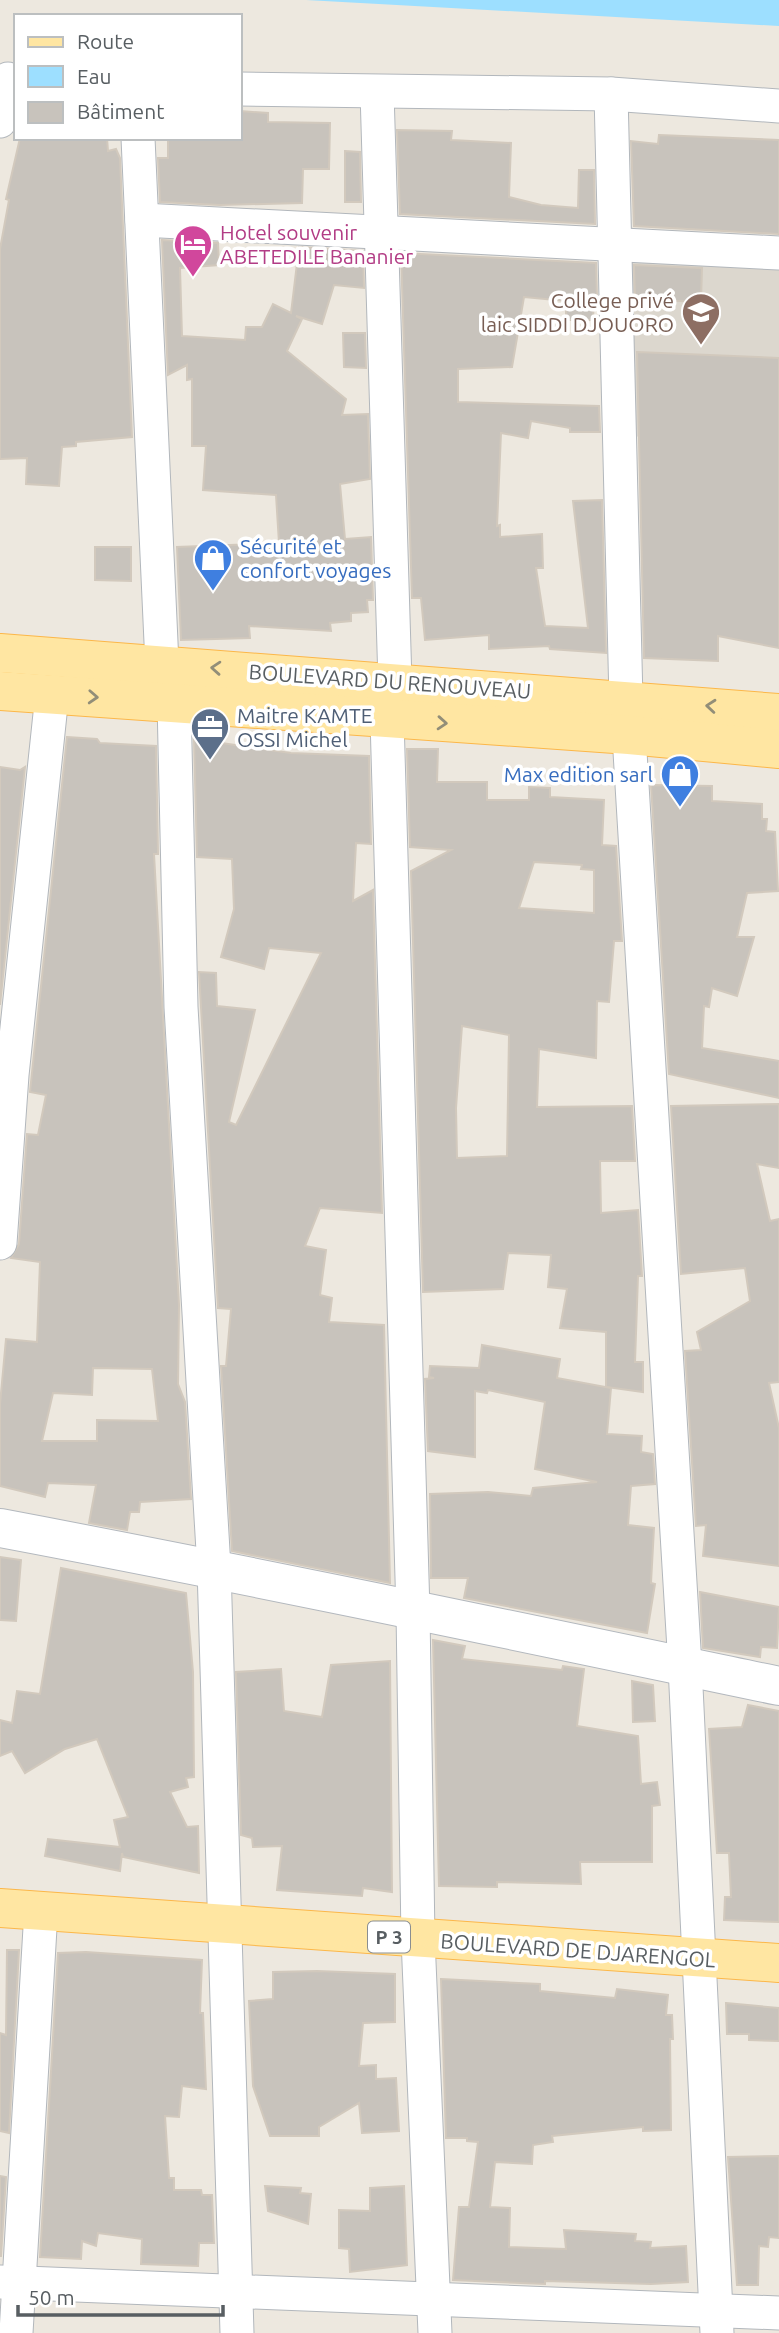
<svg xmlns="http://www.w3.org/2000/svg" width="779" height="2333" font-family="Ubuntu,sans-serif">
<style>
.education{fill:#dcd7ce}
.water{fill:#9ddfff}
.building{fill:#c8c3bc;stroke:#d2c9bd;stroke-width:2;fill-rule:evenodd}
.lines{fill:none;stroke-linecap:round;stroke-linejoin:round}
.street-casing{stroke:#b2b7bc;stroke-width:35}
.secondary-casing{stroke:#b3b8be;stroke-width:40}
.primary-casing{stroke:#fcb749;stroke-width:40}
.street{stroke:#fff;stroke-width:33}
.secondary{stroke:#fff;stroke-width:38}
.primary{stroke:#ffe6a2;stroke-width:38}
.oneway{stroke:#928e78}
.labels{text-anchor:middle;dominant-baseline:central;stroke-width:7;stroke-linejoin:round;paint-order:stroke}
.shield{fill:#fff;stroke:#8a8e91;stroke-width:2}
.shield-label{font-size:19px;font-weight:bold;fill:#585e62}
.hotel-label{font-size:21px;fill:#b23c85;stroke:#fff;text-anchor:start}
.education-label{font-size:21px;fill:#785e54;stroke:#fff;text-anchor:end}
.shop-label{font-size:21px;fill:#366cbe;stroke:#fff;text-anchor:start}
.street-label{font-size:21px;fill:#585e62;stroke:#fff}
.service-label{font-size:21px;fill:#4e5e75;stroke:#fff;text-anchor:start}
</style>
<rect width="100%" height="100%" fill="#ede8df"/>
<!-- education -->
<polygon class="education" points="620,246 779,257 779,442 624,436"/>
<!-- water -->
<polygon class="water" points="306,0 779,0 779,26"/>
<!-- building -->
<g class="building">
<polygon points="240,111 268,113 268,122 330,123 329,169 303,169 302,203 220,205 160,202 158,158 168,158 168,138 240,138"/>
<polygon points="397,130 452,131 451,140 511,143 509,197 541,205 578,208 579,170 594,170 595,224 400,214"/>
<polygon points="659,135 779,140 779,234 634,226 631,141 658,144"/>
<polygon points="20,138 107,138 108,151 116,149 120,158 132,437 76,442 76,446 62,447 59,486 26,484 27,458 0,459 0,249 9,200 6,199"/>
<polygon points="345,151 360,152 361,202 345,202"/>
<polygon points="162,240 218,243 219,265 180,268 182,336 245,340 246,327 262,327 273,304 291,313 299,247 363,251 364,288 334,285 322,324 296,316 302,319 287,351 346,399 342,415 368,414 370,479 340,484 345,539 371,537 373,600 367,600 368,612 351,613 351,621 330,623 331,631 249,626 250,638 181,640 177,547 279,543 276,495 203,490 206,446 192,446 192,379 187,380 187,365 168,375"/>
<polygon points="401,253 596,263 597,297 594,297 593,320 566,320 566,301 524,297 512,367 458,369 458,402 599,406 600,432 570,432 570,428 531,421 528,438 501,433 497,526 500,525 500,537 542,534 543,568 536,568 545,626 588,628 573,501 602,500 606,653 550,649 549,646 489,649 489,635 425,640 421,598 412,598"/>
<polygon points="634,265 702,268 701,302 635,299"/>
<polygon points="343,333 365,333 366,368 344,367"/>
<polygon points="637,352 779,358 779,648 718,636 718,661 644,658"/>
<polygon points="95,547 131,547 131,581 95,580"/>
<path d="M 67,737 L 97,739 L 100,743 L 156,746 L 158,854 L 154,854 L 179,1305 L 178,1384 L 185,1402 L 191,1499 L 140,1502 L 139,1512 L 130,1512 L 127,1530 L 89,1523 L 96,1485 L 48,1483 L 45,1497 L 0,1486 L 0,1404 L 6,1339 L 37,1342 L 40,1262 L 11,1258 L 19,1244 L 27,1134 L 38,1135 L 46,1095 L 30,1092 ZM 93,1368 L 152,1369 L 158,1421 L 97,1420 L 97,1441 L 42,1441 L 53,1393 L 92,1395 Z"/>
<polygon points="194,739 291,753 369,756 371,844 356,843 353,901 373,890 382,1213 320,1208 305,1246 326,1250 320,1295 332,1298 329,1322 384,1325 390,1583 232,1551 221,1366 226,1366 231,1309 218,1308 199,972 216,973 217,1006 255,1010 229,1122 236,1125 321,953 269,948 264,969 221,957 234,909 232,859 197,857"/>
<path d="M 407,749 L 438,749 L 437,782 L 487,782 L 487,800 L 529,800 L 529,787 L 550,788 L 550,797 L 604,800 L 602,845 L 616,846 L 622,941 L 614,941 L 609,1002 L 597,1001 L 596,1058 L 539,1049 L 537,1107 L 632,1106 L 635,1161 L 600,1161 L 601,1213 L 638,1210 L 642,1276 L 638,1276 L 635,1362 L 643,1362 L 643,1392 L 606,1387 L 606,1332 L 560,1328 L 567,1289 L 548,1287 L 551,1255 L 508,1253 L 503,1289 L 423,1292 L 411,871 L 451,850 L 410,847 ZM 534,862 L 582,865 L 581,869 L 594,870 L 594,913 L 519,908 ZM 462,1026 L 509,1035 L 507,1156 L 457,1158 L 456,1108 Z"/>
<polygon points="0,767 20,770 25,767 0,1005"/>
<polygon points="651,785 712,786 712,801 762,804 762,819 767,819 766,831 775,832 778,891 747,893 737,937 754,937 737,996 712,988 709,1007 704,1006 702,1048 779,1061 779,1098 669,1074"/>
<polygon points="779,1104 779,1168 757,1164 770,1221 779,1219 779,1382 769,1383 779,1428 779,1566 703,1556 706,1525 696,1526 685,1351 701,1350 697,1332 750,1301 745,1268 681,1274 671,1106"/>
<polygon points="482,1345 560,1359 557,1378 611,1388 607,1434 642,1436 641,1452 653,1454 655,1484 631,1486 628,1525 654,1528 651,1583 655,1584 647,1633 464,1598 468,1578 431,1578 430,1494 488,1492 531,1496 533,1488 597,1482 535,1469 545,1402 488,1390 487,1393 475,1391 475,1457 428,1451 425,1379 434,1378 429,1377 430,1366 479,1368"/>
<polygon points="0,1557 21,1560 16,1621 0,1620"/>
<polygon points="61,1568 186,1593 193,1672 194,1777 186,1778 188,1787 170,1792 187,1827 198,1826 199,1873 123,1857 122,1853 120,1871 45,1856 48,1839 120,1847 114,1820 128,1817 97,1739 65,1749 25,1773 12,1751 0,1756 0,1720 12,1723 17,1691 40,1694"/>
<polygon points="700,1592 779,1607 777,1648 761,1647 760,1657 703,1648"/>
<polygon points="433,1640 465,1646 462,1659 562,1670 563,1666 584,1669 577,1726 638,1736 641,1784 657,1782 660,1805 652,1806 652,1862 580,1862 581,1884 497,1882 497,1887 439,1886"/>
<polygon points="390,1661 392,1892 363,1888 362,1896 277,1890 282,1846 253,1847 252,1838 241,1835 236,1672 281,1669 284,1711 322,1717 331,1665"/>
<polygon points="632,1681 653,1685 655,1721 633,1722"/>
<polygon points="748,1705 779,1711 779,1922 724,1920 725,1897 731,1897 729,1853 717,1853 709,1729 742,1727"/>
<polygon points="7,1950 19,1950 9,2133 0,2131 0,2033 6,2035"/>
<polygon points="86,1952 202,1960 200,2013 203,2013 206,2089 182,2086 179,2117 165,2116 169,2178 174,2178 174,2190 201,2190 202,2195 212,2195 214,2243 199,2243 198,2266 141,2264 142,2239 98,2233 96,2246 82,2241 81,2259 40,2257 58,1953"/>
<polygon points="317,1971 395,1974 395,2022 363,2023 359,2066 376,2065 376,2079 396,2078 399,2131 362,2133 359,2103 319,2127 319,2136 270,2136 253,2086 249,2001 273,1999 273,1972"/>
<polygon points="441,1979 540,1984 540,1991 615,1998 617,1989 668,1995 666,2015 672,2015 673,2039 670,2039 671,2130 643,2131 643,2127 552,2136 553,2142 533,2145 532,2164 495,2162 490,2207 510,2208 509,2247 566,2249 564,2230 636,2234 635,2241 651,2242 650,2248 686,2246 688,2282 651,2284 545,2281 545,2284 453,2280 459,2207 469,2207 478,2142 467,2141 467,2138 446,2138"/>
<polygon points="726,2003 779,2008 779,2041 749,2040 749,2034 727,2034"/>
<polygon points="779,2156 779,2238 769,2237 768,2247 759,2246 758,2285 737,2285 728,2157"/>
<polygon points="0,2176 6,2177 1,2256 0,2256"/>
<polygon points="265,2186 301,2188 300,2193 311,2194 308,2224 268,2211"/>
<polygon points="404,2186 407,2265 350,2272 349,2249 339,2248 339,2210 370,2211 370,2188"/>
</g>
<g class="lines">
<!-- street casing -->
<g class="street-casing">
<g id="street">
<polyline points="240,89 611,94 779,106"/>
<polyline points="377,92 395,682"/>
<polyline points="611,94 626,700"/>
<polyline points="0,121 8,79"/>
<polyline points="138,138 162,664"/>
<polyline points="142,220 779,253"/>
<polyline points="174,702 181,1007 214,1568 237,2333"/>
<polyline points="387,719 413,1612 418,1939 435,2333"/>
<polyline points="629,735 685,1666 717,2333"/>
<polyline points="0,1243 12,1075 52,695"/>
<polyline points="0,2282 779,2313"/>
<polyline points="16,2333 41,1911"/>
</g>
</g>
<!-- secondary casing -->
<g class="secondary-casing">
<path id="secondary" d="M 0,1528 C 260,1577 520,1632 779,1686"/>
</g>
<!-- primary casing -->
<g class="primary-casing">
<g id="primary">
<polyline points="0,653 779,713"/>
<polyline points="0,691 629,735 779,749"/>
<polyline points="0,1908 779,1963"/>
</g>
</g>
<!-- street -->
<use href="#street" class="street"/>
<!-- secondary -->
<use href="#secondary" class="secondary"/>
<!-- primary -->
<use href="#primary" class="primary"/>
</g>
<!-- one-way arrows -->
<defs><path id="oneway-chevron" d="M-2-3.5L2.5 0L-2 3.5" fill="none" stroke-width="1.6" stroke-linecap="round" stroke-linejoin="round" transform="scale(1.75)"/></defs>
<g class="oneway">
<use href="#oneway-chevron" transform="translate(216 668) rotate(-176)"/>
<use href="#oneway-chevron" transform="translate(93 697) rotate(3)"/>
<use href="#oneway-chevron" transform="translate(711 706) rotate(-175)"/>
<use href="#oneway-chevron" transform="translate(442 723) rotate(4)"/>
</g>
<!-- icons -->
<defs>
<g id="hotel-pin" transform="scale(2.0125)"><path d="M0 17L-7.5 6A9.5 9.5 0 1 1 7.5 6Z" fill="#d1479c" stroke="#fff"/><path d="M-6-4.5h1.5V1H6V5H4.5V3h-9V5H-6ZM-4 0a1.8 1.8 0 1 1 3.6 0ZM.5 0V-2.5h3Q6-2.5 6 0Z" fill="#fff"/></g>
<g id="school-pin" transform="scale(2.0125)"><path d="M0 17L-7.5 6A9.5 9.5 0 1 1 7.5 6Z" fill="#8d6e63" stroke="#fff"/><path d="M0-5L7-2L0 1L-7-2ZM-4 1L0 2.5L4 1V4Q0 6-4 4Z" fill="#fff"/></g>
<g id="shop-pin" transform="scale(2.0125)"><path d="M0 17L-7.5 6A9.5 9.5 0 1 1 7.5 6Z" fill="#3f7fe0" stroke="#fff"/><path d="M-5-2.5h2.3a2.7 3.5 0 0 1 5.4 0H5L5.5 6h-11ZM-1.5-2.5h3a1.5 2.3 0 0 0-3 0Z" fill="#fff"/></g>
<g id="office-pin" transform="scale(2.0125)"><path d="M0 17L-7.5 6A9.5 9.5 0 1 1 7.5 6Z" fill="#5c6f8a" stroke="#fff"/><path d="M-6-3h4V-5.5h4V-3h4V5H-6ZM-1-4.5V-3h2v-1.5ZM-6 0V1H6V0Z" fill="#fff"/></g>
</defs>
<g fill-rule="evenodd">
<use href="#hotel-pin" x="193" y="244"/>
<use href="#school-pin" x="701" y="312"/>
<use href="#shop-pin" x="213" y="558"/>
<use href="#office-pin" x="210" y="727"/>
<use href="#shop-pin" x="680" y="774"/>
</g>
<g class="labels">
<!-- shield labels -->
<rect class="shield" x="368" y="1921.5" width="42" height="31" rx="5"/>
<g class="shield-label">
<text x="389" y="1937">P 3</text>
</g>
<!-- hotel labels -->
<g class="hotel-label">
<text x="220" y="232">Hotel souvenir<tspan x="220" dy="24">ABETEDILE Bananier</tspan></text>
</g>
<!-- education labels -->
<g class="education-label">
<text x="674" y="300">College privé<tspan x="674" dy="24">laic SIDDI DJOUORO</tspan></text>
</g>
<!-- shop labels -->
<g class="shop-label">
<text x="240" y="546">Sécurité et<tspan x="240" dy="24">confort voyages</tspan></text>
<text x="653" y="774" text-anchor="end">Max edition sarl</text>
</g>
<!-- street labels -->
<g class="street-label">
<text transform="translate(390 681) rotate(4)">BOULEVARD DU RENOUVEAU</text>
<text transform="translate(578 1950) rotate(4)">BOULEVARD DE DJARENGOL</text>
</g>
<!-- service labels -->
<g class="service-label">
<text x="237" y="715">Maitre KAMTE<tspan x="237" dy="24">OSSI Michel</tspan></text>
</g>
</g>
<!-- legend -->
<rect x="14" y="14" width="228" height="126" fill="#ffffff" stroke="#bcbfc0" stroke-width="2"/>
<rect x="28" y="37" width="35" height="10" fill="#ffe6a2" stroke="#bcbfc0" stroke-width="2"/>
<text x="77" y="49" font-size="21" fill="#585e62">Route</text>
<rect x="28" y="66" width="35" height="21" fill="#9ddfff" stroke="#bcbfc0" stroke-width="2"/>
<text x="77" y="84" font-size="21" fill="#585e62">Eau</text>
<rect x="28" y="102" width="35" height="21" fill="#c8c3bc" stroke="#bcbfc0" stroke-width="2"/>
<text x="77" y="119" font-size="21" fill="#585e62">Bâtiment</text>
<!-- scale -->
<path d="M18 2305v10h205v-10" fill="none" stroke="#585e62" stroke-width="3.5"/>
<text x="28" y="2305" font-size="21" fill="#585e62" stroke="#ffffff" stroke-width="5" paint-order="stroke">50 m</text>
</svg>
